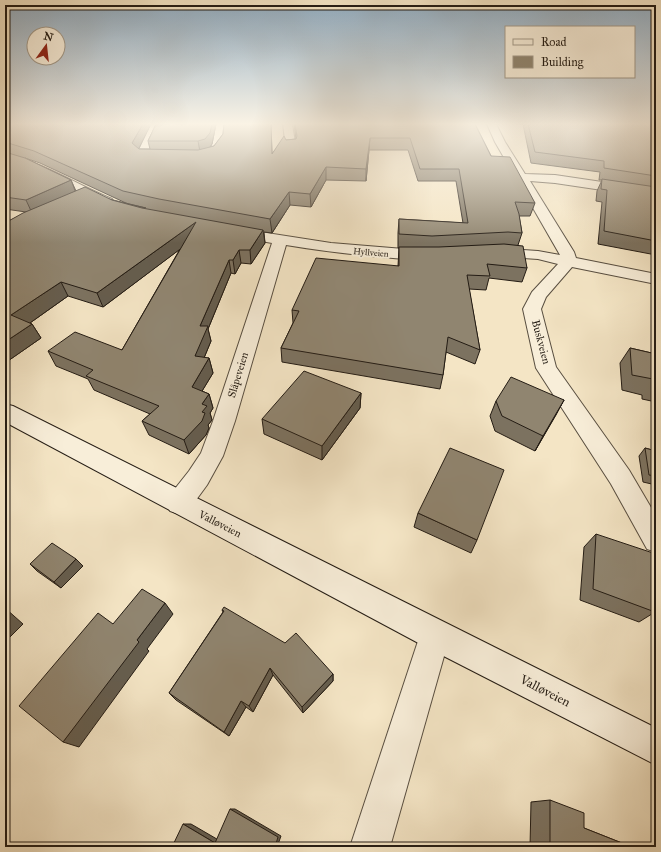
<svg xmlns="http://www.w3.org/2000/svg" width="661" height="852" font-family="'IM FELL Great Primer',serif">
<style>
.lines{fill:none;stroke-linecap:round;stroke-linejoin:round}
.minor-casing{stroke:#584e40;stroke-width:2}
.secondary-casing{stroke:#241c14;stroke-width:2}
.minor{fill:#f8eed9;fill-rule:evenodd}
.secondary{fill:#f8eed9;fill-rule:evenodd}
.wall{fill:#7c7260;stroke:#241c14;fill-rule:evenodd}
.shaded-wall{fill:#655d4e;stroke:#241c14}
.building{fill:#908570;stroke:#241c14}
.labels{text-anchor:middle;dominant-baseline:central;stroke-width:4;stroke-linejoin:round;paint-order:stroke}
.far-street-label{font-size:9px;fill:#241c14;stroke:#f8eed9}
.street-label{font-size:11px;fill:#241c14;stroke:#f8eed9}
.near-street-label{font-size:13px;fill:#241c14;stroke:#f8eed9}
</style>
<rect width="100%" height="100%" fill="#f4e5c5"/>
<filter id="stains"><feTurbulence type="fractalNoise" baseFrequency=".005" numOctaves="4"/><feColorMatrix values="0 0 0 0 .2 0 0 0 0 .09 0 0 0 0 .02 0 0 0 .5 -.17"/></filter>
<radialGradient id="worn" r=".72"><stop offset=".6" stop-color="#630" stop-opacity="0"/><stop offset="1" stop-color="#630" stop-opacity=".3"/></radialGradient>
<g class="lines">
<!-- minor casing -->
<g class="minor-casing">
<g id="minor">
<path d="M 151,124 L 161,124 L 148,153 L 168,156 L 169,158 L 168,160 C 158,163 143,162 137,154 Z"/>
<path d="M 216,124 L 226,124 C 223,138 224,154 208,159 C 204,160 200,160 195,159 L 194,157 L 195,155 L 204,153 L 211,149 Z"/>
<polygon points="283,124 292,124 296,148 295,150 287,150 286,148"/>
<polygon points="487,124 496,124 505,142 525,174 555,175 656,190 656,198 555,183 530,181 574,252 576,258 656,274 656,284 572,267 546,297 541,309 556,367 629,470 656,516 656,552 647,549 611,484 536,368 523,309 532,292 558,264 538,259 495,256 490,255 488,252 490,249 495,248 538,251 560,255 495,142"/>
<path d="M 5,154 C 44,163 76,184 112,199 L 114,202 L 112,205 L 104,205 L 41,173 L 5,160 Z"/>
<path d="M 234,228 L 331,243 L 428,251 L 433,252 L 435,255 L 433,258 C 421,261 406,259 393,258 C 357,255 321,251 286,245 L 235,421 L 223,456 L 207,485 L 188,511 L 179,514 L 170,511 L 166,503 L 170,495 L 189,471 L 201,453 L 213,421 L 272,243 L 229,235 L 227,232 L 229,229 Z"/>
<polygon points="435,620 446,624 450,635 390,847 350,847 420,635 424,624"/>
</g>
</g>
<!-- secondary casing -->
<g class="secondary-casing">
<polygon id="secondary" points="5,404 13,406 656,728 656,765 424,646 5,422"/>
</g>
<!-- minor -->
<use href="#minor" class="minor"/>
<!-- secondary -->
<use href="#secondary" class="secondary"/>
</g>
<!-- wall -->
<g class="wall">
<path d="M 5,124 L 138,149 L 150,149 L 148,141 L 156,124 L 216,124 L 212,144 L 210,147 L 214,146 L 223,134 L 224,124 L 271,124 L 272,153 L 286,140 L 296,139 L 294,124 L 475,124 L 491,156 L 535,203 L 530,216 L 519,216 L 522,233 L 518,245 L 527,268 L 522,282 L 489,278 L 486,290 L 469,289 L 480,350 L 475,364 L 446,352 L 443,375 L 440,389 L 282,362 L 281,348 L 293,323 L 292,310 L 398,266 L 399,248 L 398,248 L 398,233 L 399,219 L 463,223 L 456,181 L 418,181 L 408,150 L 369,150 L 366,181 L 326,180 L 311,207 L 290,205 L 272,233 L 264,232 L 265,243 L 251,264 L 241,263 L 235,274 L 231,273 L 208,329 L 211,341 L 204,358 L 209,358 L 213,373 L 202,391 L 209,394 L 213,408 L 210,413 L 212,420 L 208,425 L 209,428 L 206,435 L 189,454 L 149,435 L 142,421 L 150,414 L 94,390 L 88,379 L 56,366 L 48,351 L 122,350 L 180,249 L 103,307 L 68,296 L 30,323 L 32,324 L 41,338 L 5,363 L 5,223 L 26,212 L 5,209 ZM 25,158 L 40,163 L 128,204 L 146,208 L 76,191 L 71,180 Z"/>
<polygon points="523,124 656,124 656,255 598,244 602,202 596,201 597,191 602,180 599,180 600,172 531,163"/>
<polygon points="630,348 656,354 656,402 642,399 642,395 622,390 620,363"/>
<polygon points="361,393 360,408 322,460 264,434 262,419"/>
<polygon points="564,400 535,451 495,431 490,416 496,401"/>
<polygon points="645,448 656,451 656,485 643,482 639,456"/>
<polygon points="418,513 477,540 471,553 414,527"/>
<polygon points="596,534 655,612 639,622 580,600 584,547"/>
<polygon points="76,559 83,566 61,588 37,571 30,564"/>
<polygon points="222,610 333,674 333,681 303,713 273,675 253,712 246,707 229,736 176,700 169,693 223,612"/>
<polygon points="550,800 584,828 632,847 530,847 531,802"/>
</g>
<!-- shaded-wall -->
<g class="shaded-wall">
<polygon points="143,124 151,124 136,154 132,143"/>
<polygon points="212,124 216,124 212,144 207,151 200,152 198,141"/>
<polygon points="370,138 369,150 366,181 366,169"/>
<polygon points="326,167 326,180 311,207 310,194"/>
<polygon points="71,180 76,193 32,213 26,200"/>
<polygon points="289,192 290,205 272,233 270,219"/>
<polygon points="196,222 199,235 103,307 97,293"/>
<polygon points="263,230 265,243 251,264 250,250"/>
<polygon points="239,250 241,263 235,274 233,260"/>
<polygon points="229,260 231,273 208,329 211,341 199,370 195,356 200,326"/>
<polygon points="61,282 68,296 20,330 11,315"/>
<polygon points="32,324 41,338 5,363 5,342"/>
<polygon points="209,358 213,373 196,401 192,387"/>
<polygon points="361,393 360,408 322,460 322,446"/>
<polygon points="209,394 213,408 210,413 212,420 208,425 209,428 206,435 189,454 184,440 202,412 202,404"/>
<polygon points="564,400 556,415 535,451 543,436"/>
<polygon points="5,501 7,503 5,506"/>
<polygon points="76,559 83,566 61,588 54,582"/>
<polygon points="165,603 173,614 147,649 149,651 79,747 63,742 137,640"/>
<polygon points="5,608 23,624 5,642"/>
<polygon points="270,668 273,675 253,712 249,706"/>
<polygon points="333,674 333,681 303,713 302,707"/>
<polygon points="241,701 246,707 229,736 224,732"/>
<polygon points="230,809 235,809 281,836 277,847 275,847"/>
<polygon points="183,824 191,824 222,842 215,843"/>
</g>
<!-- building -->
<g class="building">
<polygon points="5,124 143,124 132,143 139,149 198,150 214,146 223,134 224,124 271,124 272,154 284,136 286,140 296,139 297,136 295,124 475,124 491,156 510,157 535,203 515,202 519,214 522,233 508,232 432,236 399,234 399,219 468,223 459,169 420,169 410,138 370,138 366,169 326,167 310,194 289,192 270,219 159,199 123,191 34,151 5,142"/>
<polygon points="156,124 212,124 210,133 205,139 198,141 148,141"/>
<polygon points="528,124 656,124 656,176 604,168 604,161 535,152"/>
<polygon points="5,152 25,158 71,180 26,200 5,197"/>
<polygon points="602,179 656,187 656,241 604,231 607,190 601,189"/>
<polygon points="85,187 112,200 142,208 263,230 250,250 239,250 233,260 229,260 200,326 208,326 195,356 209,358 192,387 209,394 202,404 207,406 202,412 205,413 202,421 184,440 142,421 159,406 86,376 93,370 48,351 75,332 122,350 196,222 97,293 61,282 11,315 32,324 5,342 5,223 23,213"/>
<polygon points="504,244 523,246 527,268 487,264 490,276 467,275 480,350 448,337 443,375 281,348 299,311 292,310 316,258 399,266 399,247 439,247"/>
<polygon points="630,348 656,354 656,385 653,384 653,379 632,375"/>
<polygon points="304,371 361,393 322,446 262,419"/>
<polygon points="511,377 564,400 543,436 502,416 496,401"/>
<polygon points="450,448 504,470 477,540 418,513"/>
<polygon points="645,448 656,451 656,476 649,475"/>
<polygon points="596,534 653,553 655,612 593,589"/>
<polygon points="52,543 76,559 54,582 30,564"/>
<polygon points="142,589 165,603 137,640 139,642 63,742 19,706 98,613 113,624"/>
<polygon points="224,607 285,643 296,633 333,674 302,707 270,668 249,706 241,701 224,732 169,693 224,611 222,610"/>
<polygon points="550,800 584,813 584,828 632,847 550,847"/>
<polygon points="230,809 278,837 275,847 172,847 183,824 215,843"/>
</g>
<!-- sky -->
<linearGradient id="sky" x2="0" y2="1"><stop stop-color="#90acc2"/><stop offset="0.51" stop-color="#faf3e5"/><stop offset="1" stop-color="#faf3e5" stop-opacity="0"/></linearGradient>
<rect width="661" height="243" fill="url(#sky)"/>
<g class="labels">
<!-- far-street labels -->
<g class="far-street-label">
<text transform="translate(371 252) rotate(5)">Hyllveien</text>
</g>
<!-- street labels -->
<g class="street-label">
<text transform="translate(541 342) rotate(75)">Buskveien</text>
<text transform="translate(238 375) rotate(-73)">Slåpeveien</text>
<text transform="translate(220 524) rotate(27)">Valløveien</text>
</g>
<!-- near-street labels -->
<g class="near-street-label">
<text transform="translate(545 691) rotate(27)">Valløveien</text>
</g>
</g>
<!-- margin -->
<rect width="661" height="852" fill="none" stroke="#f4e5c5" stroke-width="20"/>
<rect x="6" y="6" width="649" height="840" fill="none" stroke="#241c14" stroke-width="2"/>
<rect x="10" y="10" width="641" height="832" fill="none" stroke="#241c14"/>
<!-- legend -->
<rect x="505" y="26" width="130" height="52" fill="#f8eed9" stroke="#a39a8a"/>
<rect x="513" y="39" width="20" height="6" fill="#f8eed9" stroke="#a39a8a"/>
<text x="541" y="46" font-size="12" fill="#241c14">Road</text>
<rect x="513" y="56" width="20" height="12" fill="#908570" stroke="#a39a8a"/>
<text x="541" y="66" font-size="12" fill="#241c14">Building</text>
<!-- north arrow -->
<g transform="translate(46 46) rotate(15)"><circle r="19" fill="#f8eed9" stroke="#a39a8a"/>
<path d="M0-3L7 15L0 10L-7 15Z" fill="#8f2418"/>
<text y="-6" font-size="11" font-weight="bold" text-anchor="middle" fill="#241c14">N</text>
</g>
<rect width="100%" height="100%" filter="url(#stains)"/>
<rect width="100%" height="100%" fill="url(#worn)"/>
</svg>
